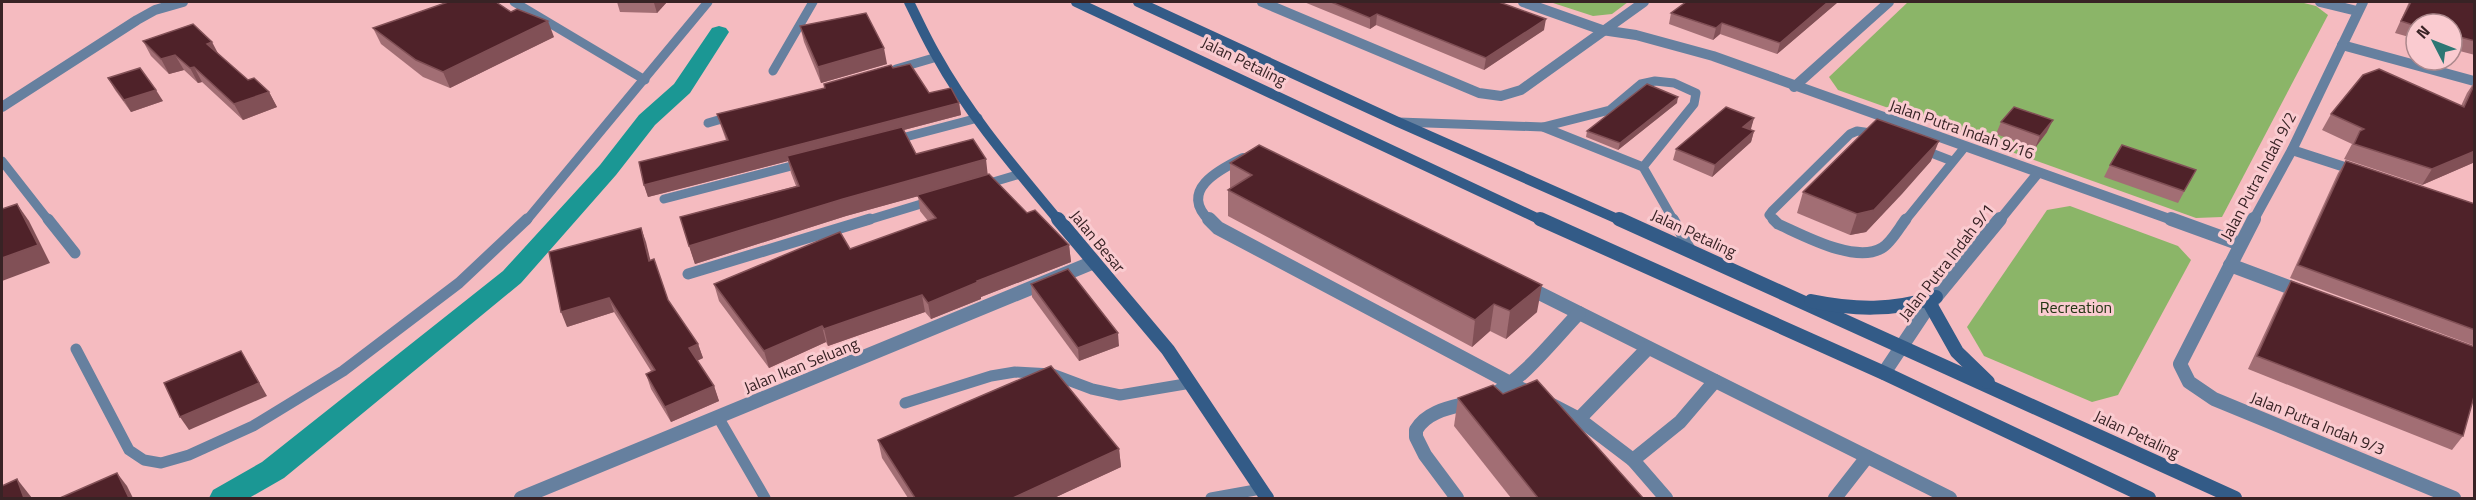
<svg xmlns="http://www.w3.org/2000/svg" width="2476" height="500" font-family="'Titillium Web',sans-serif">
<style>
.green{fill:#8bb568}
.lines{fill:none;stroke-linecap:round;stroke-linejoin:round}
.canal{fill:#1b9794;fill-rule:evenodd}
.lane-far1{stroke:#66809f;stroke-width:9}
.lane{stroke:#66809f;stroke-width:11}
.street-far1{stroke:#66809f;stroke-width:10}
.street{stroke:#66809f;stroke-width:14}
.secondary-far1{stroke:#335b87;stroke-width:10}
.secondary{stroke:#335b87;stroke-width:14}
.wall{fill:#a26e74}
.shaded-wall{fill:#815056}
.building{fill:#4f2229;stroke:#815056;stroke-width:1.5}
.labels{text-anchor:middle;dominant-baseline:central;stroke-width:6;stroke-linejoin:round;paint-order:stroke}
.street-label{font-size:16px;fill:#382325;stroke:#facbd0}
.park-label{font-size:16px;fill:#233613;stroke:#facbd0}
</style>
<rect width="100%" height="100%" fill="#f5bbc0"/>
<!-- green -->
<g class="green">
<polygon points="1550,2 1628,2 1612,14 1593,16"/>
<polygon points="1908,2 2300,2 2316,6 2328,15 2222,217 2196,218 1838,90 1829,77"/>
<polygon points="2070,206 2178,246 2191,260 2118,395 2092,402 1984,356 1967,327 2047,210"/>
</g>
<g class="lines">
<!-- canal -->
<polygon class="canal" points="719,26 726,28 729,32 690,93 655,125 616,175 521,283 284,478 249,498 209,498 213,490 262,462 503,271 600,165 639,115 674,84 712,28"/>
<!-- lane-far1 -->
<g class="lane-far1">
<polyline points="514,2 645,80"/>
<polyline points="896,69 937,57"/>
<polyline points="773,71 813,2"/>
<polyline points="1399,122 1543,127 1643,167 1674,221"/>
<polyline points="708,123 732,116"/>
<polyline points="1543,127 1610,110 1641,84 1655,81 1674,83 1696,93 1694,104 1643,167"/>
<polyline points="894,140 978,118"/>
<polyline points="1921,149 1952,161"/>
<polyline points="2,161 49,221"/>
<polyline points="983,185 1020,174"/>
<polyline points="664,199 803,163"/>
<polyline points="526,221 708,2"/>
<polyline points="865,221 931,201"/>
<polyline points="1775,221 1769,215 1772,211 1850,134 1857,131 1878,134"/>
<polyline points="1905,221 1964,148"/>
</g>
<!-- lane -->
<g class="lane">
<polyline points="48,219 75,253"/>
<polyline points="1673,219 1691,251"/>
<path d="M 1773,219 L 1778,224 C 1803,235 1855,264 1882,248 C 1891,243 1899,228 1906,219"/>
<polyline points="688,274 870,219"/>
<polyline points="76,349 129,450 144,460 161,463 189,455 253,426 343,371 459,283 527,219"/>
<polyline points="905,403 991,376 1015,372 1052,374 1092,389 1120,395 1191,383"/>
<polyline points="718,417 765,498"/>
<polyline points="1211,498 1261,489"/>
</g>
<!-- street-far1 -->
<g class="street-far1">
<polyline points="1262,2 1479,93 1501,96 1521,90 1644,2"/>
<polyline points="1523,2 1602,30 1636,35 1713,56 2175,221"/>
<polyline points="2320,2 2357,11"/>
<polyline points="2342,45 2474,81"/>
<polyline points="1794,87 1889,2"/>
<polyline points="2,107 137,20 155,10 183,2"/>
<polyline points="2292,150 2357,171"/>
<path d="M 1210,221 C 1178,191 1218,170 1243,158"/>
<polyline points="1999,221 2038,173"/>
<polyline points="2253,221 2292,150 2363,2"/>
</g>
<!-- street -->
<g class="street">
<polyline points="1209,219 1218,228 1531,394"/>
<polyline points="2171,219 2240,244"/>
<polyline points="2254,219 2180,364 2189,382 2214,399 2454,498"/>
<polyline points="2230,265 2302,292"/>
<polyline points="1527,287 1950,498"/>
<polyline points="1884,373 1930,304 2000,219"/>
<polyline points="1552,405 1579,419 1633,460 1666,498"/>
<polyline points="1579,419 1648,348"/>
<polyline points="1633,460 1680,422 1715,381"/>
<polyline points="521,498 1094,262"/>
<path d="M 1457,498 L 1425,455 L 1416,437 L 1416,430 C 1430,405 1467,407 1490,396 C 1523,380 1554,339 1579,313"/>
<polyline points="1835,498 1867,457"/>
</g>
<!-- secondary-far1 -->
<g class="secondary-far1">
<path d="M 909,2 C 918,20 926,38 936,55 C 969,115 1016,169 1059,221"/>
<polyline points="1076,2 1543,221"/>
<polyline points="1138,2 1398,122 1622,221"/>
</g>
<!-- secondary -->
<g class="secondary">
<polyline points="1058,219 1168,350 1267,498"/>
<polyline points="1540,219 1884,373 2149,498"/>
<polyline points="1619,219 2235,498"/>
<path d="M 1811,301 C 1855,310 1893,311 1936,297"/>
<polyline points="1930,304 1957,352 1988,382"/>
</g>
</g>
<!-- wall -->
<g class="wall">
<polygon points="617,2 667,2 657,13 620,12"/>
<polygon points="1304,2 1499,2 1544,30 1484,70 1376,25 1370,29"/>
<polygon points="1686,2 1838,2 1777,54 1720,34 1713,40 1669,24 1671,13"/>
<polygon points="2409,2 2475,2 2475,55 2452,49 2452,24 2416,24 2416,39 2395,33"/>
<polygon points="800,26 887,64 821,83 804,42"/>
<polygon points="373,28 554,37 450,88 423,77 381,44"/>
<polygon points="143,41 219,55 248,80 269,92 277,107 243,120 202,82 198,83 184,70 169,74 151,56"/>
<polygon points="893,68 929,93 959,103 961,115 904,130 916,154 988,174 1027,213 1069,245 1071,262 981,297 981,299 931,319 925,312 828,346 826,342 769,368 719,301 714,284 850,249 928,221 920,211 918,196 846,216 695,264 680,217 796,186 791,173 788,161 648,197 644,185 726,140 721,126 717,114 825,88 824,84"/>
<polygon points="108,78 163,101 131,112 115,90"/>
<polygon points="2475,81 2475,162 2422,185 2344,159 2352,144 2322,130 2331,114 2461,106 2467,93"/>
<polygon points="1677,103 1618,150 1586,137 1587,131"/>
<polygon points="1754,118 1750,130 1754,131 1751,142 1712,177 1673,160 1676,149"/>
<polygon points="2001,122 2047,132 2035,148 1996,134"/>
<polygon points="1931,161 1866,232 1850,235 1797,213 1803,192"/>
<polygon points="2346,161 2475,204 2475,346 2290,278 2338,173"/>
<polygon points="1230,163 1537,312 1506,339 1490,331 1472,347 1228,216 1228,190 1230,188"/>
<polygon points="2110,165 2196,170 2178,203 2104,177"/>
<polygon points="641,228 650,260 668,300 698,344 703,358 697,361 714,386 719,401 671,422 651,389 646,374 651,371 614,312 567,327"/>
<polygon points="2291,281 2463,436 2452,450 2248,369 2283,294"/>
<polygon points="1031,284 1119,346 1079,361 1032,297"/>
<polygon points="1503,394 1643,498 1511,498 1454,426 1458,398"/>
<polygon points="878,440 1119,449 1121,467 1054,498 908,498 882,458"/>
</g>
<!-- shaded-wall -->
<g class="shaded-wall">
<polygon points="656,2 667,2 657,13 654,3"/>
<polygon points="1828,2 1838,2 1777,54 1780,43"/>
<polygon points="1377,14 1376,25 1370,29 1370,18"/>
<polygon points="1546,19 1544,30 1484,70 1486,58"/>
<polygon points="548,21 554,37 450,88 443,72"/>
<polygon points="1722,23 1720,34 1713,40 1716,28"/>
<polygon points="212,42 220,57 207,44"/>
<polygon points="884,48 887,64 821,83 818,67"/>
<polygon points="175,55 184,70 169,74 161,59"/>
<polygon points="194,67 202,82 198,83 190,68"/>
<polygon points="156,90 163,101 131,112 124,100"/>
<polygon points="269,92 277,107 243,120 234,104"/>
<polygon points="1678,97 1677,103 1618,150 1620,143"/>
<polygon points="959,103 961,115 789,160 787,156 788,161 648,197 644,185"/>
<polygon points="1754,118 1751,129 1740,138 1743,127"/>
<polygon points="2053,120 2047,132 2035,148 2040,136"/>
<polygon points="1754,131 1751,142 1712,177 1715,165"/>
<polygon points="1939,141 1931,161 1902,194 1866,232 1850,235 1857,214"/>
<polygon points="2475,151 2475,162 2422,185 2432,169"/>
<polygon points="986,159 988,177 846,216 695,264 689,246 843,199"/>
<polygon points="17,204 29,221 50,263 2,281 2,258"/>
<polygon points="641,228 646,242 654,275 649,261"/>
<polygon points="1069,245 1071,262 981,297 981,299 931,319 928,303 977,281"/>
<polygon points="1542,285 1537,312 1506,339 1510,311"/>
<polygon points="922,295 925,312 828,346 824,329"/>
<polygon points="609,298 614,312 567,327 561,312"/>
<polygon points="1494,304 1490,331 1472,347 1475,320"/>
<polygon points="822,326 826,342 769,368 764,351"/>
<polygon points="1118,333 1119,346 1079,361 1078,348"/>
<polygon points="698,344 703,358 694,362 689,348"/>
<polygon points="241,351 267,396 189,430 180,417"/>
<polygon points="714,386 719,401 671,422 665,407"/>
<polygon points="1119,449 1121,467 1054,498 1013,498"/>
<polygon points="117,473 127,486 133,498 129,498"/>
<polygon points="17,479 32,498 24,498"/>
</g>
<!-- building -->
<g class="building">
<polygon points="448,2 496,2 511,12 517,9 548,21 443,72 416,60 373,28"/>
<polygon points="1331,2 1499,2 1546,19 1486,58 1377,14 1370,18"/>
<polygon points="1686,2 1828,2 1780,43 1722,23 1716,28 1671,13"/>
<polygon points="2411,2 2475,2 2475,41 2452,35 2452,24 2416,24 2416,26 2401,21"/>
<polygon points="866,13 884,48 818,67 800,26"/>
<polygon points="193,24 212,42 207,44 248,80 254,78 269,92 234,104 194,67 190,68 175,55 161,59 143,41"/>
<polygon points="910,64 929,93 951,88 959,103 644,185 639,162 728,140 717,114 825,88 824,84 891,65 893,68"/>
<polygon points="140,68 156,90 124,100 108,78"/>
<polygon points="2379,69 2464,107 2475,83 2475,151 2432,169 2354,144 2360,131 2364,129 2331,114 2363,75"/>
<polygon points="1647,84 1678,97 1620,143 1587,131"/>
<polygon points="1726,107 1754,118 1743,127 1754,131 1715,165 1676,149"/>
<polygon points="2014,107 2053,120 2040,136 2001,122"/>
<polygon points="1877,119 1939,141 1874,210 1857,214 1803,192"/>
<polygon points="902,127 916,154 973,139 986,159 843,199 689,246 680,217 799,186 787,156"/>
<polygon points="1259,145 1542,285 1510,311 1494,304 1475,320 1228,190 1252,175 1230,163"/>
<polygon points="2122,145 2196,170 2184,191 2110,165"/>
<polygon points="2346,161 2475,204 2475,330 2298,265"/>
<polygon points="989,174 1027,213 1035,210 1069,245 977,281 978,282 928,303 922,295 824,329 822,326 764,351 714,284 840,232 850,249 936,218 917,195"/>
<polygon points="17,204 38,245 2,258 2,209"/>
<polygon points="641,228 649,261 654,259 668,300 698,344 689,348 714,386 665,407 646,374 655,370 609,298 561,312 549,252"/>
<polygon points="1068,269 1118,333 1078,348 1031,284"/>
<polygon points="2291,281 2475,347 2475,393 2463,436 2257,356"/>
<polygon points="241,351 259,383 180,417 164,383"/>
<polygon points="1051,366 1119,449 1013,498 915,498 878,440"/>
<polygon points="1537,380 1643,498 1538,498 1458,398 1493,385 1503,394"/>
<polygon points="117,473 129,498 60,498"/>
<polygon points="17,479 24,498 2,498 2,486"/>
</g>
<g class="labels">
<!-- street labels -->
<g class="street-label">
<text transform="translate(1244 61) rotate(26)">Jalan Petaling</text>
<text transform="translate(1962 129) rotate(19)">Jalan Putra Indah 9/16</text>
<text transform="translate(2258 176) rotate(-62)">Jalan Putra Indah 9/2</text>
<text transform="translate(1694 233) rotate(25)">Jalan Petaling</text>
<text transform="translate(1098 241) rotate(50)">Jalan Besar</text>
<text transform="translate(1946 262) rotate(-52)">Jalan Putra Indah 9/1</text>
<text transform="translate(801 365) rotate(-22)">Jalan Ikan Seluang</text>
<text transform="translate(2318 423) rotate(22)">Jalan Putra Indah 9/3</text>
<text transform="translate(2137 434) rotate(25)">Jalan Petaling</text>
</g>
<!-- park labels -->
<g class="park-label">
<text x="2076" y="307">Recreation</text>
</g>
</g>
<!-- border -->
<rect width="2476" height="500" fill="none" stroke="#382325" stroke-width="6"/>
<!-- north arrow -->
<g transform="translate(2434 42) rotate(312)"><circle r="28" fill="#facbd0" stroke="#ac888c" stroke-width="1.5"/>
<path d="M0-4.5L10 22L0 15L-10 22Z" fill="#2d7774"/>
<text y="-9" font-size="16" font-weight="bold" text-anchor="middle" fill="#382325">N</text>
</g>
</svg>
